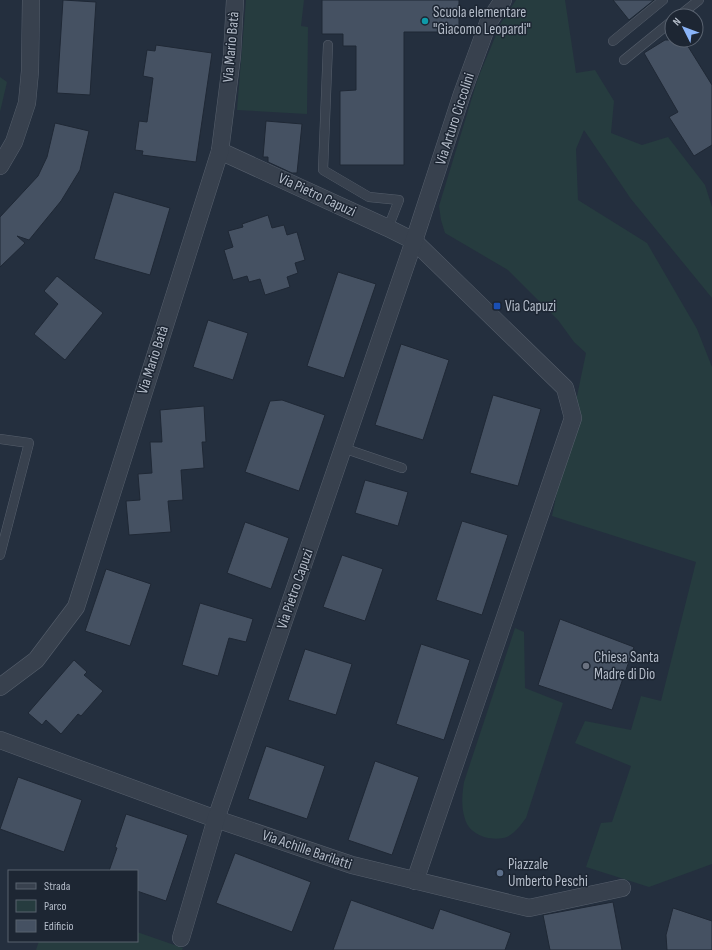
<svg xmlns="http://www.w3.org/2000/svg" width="712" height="950" font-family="'Sofia Sans Condensed',sans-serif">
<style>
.green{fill:#263c3f}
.building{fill:#455162;stroke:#1f2835}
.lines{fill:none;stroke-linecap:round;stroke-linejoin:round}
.service-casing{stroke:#565f6c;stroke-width:10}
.minor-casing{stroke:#565f6c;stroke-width:18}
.service{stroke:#38414e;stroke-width:9}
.minor{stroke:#38414e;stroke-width:17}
.culture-dot{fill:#0f9aa8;stroke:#1d2633;stroke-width:1.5}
.transit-dot{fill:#1a4fb4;stroke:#1d2633;stroke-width:1.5}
.worship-dot{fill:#6b7280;stroke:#1d2633;stroke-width:1.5}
.service-dot{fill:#5c6f8a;stroke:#1d2633;stroke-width:1.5}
.labels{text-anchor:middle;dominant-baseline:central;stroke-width:3;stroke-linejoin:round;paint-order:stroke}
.poi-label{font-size:15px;fill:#b4bcc9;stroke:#1d2633;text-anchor:start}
.street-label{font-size:15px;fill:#b4bcc9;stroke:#1d2633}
</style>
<rect width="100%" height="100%" fill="#242f3e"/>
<!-- green -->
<g class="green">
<polygon points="246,0 304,0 301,26 308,27 307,114 237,110"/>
<polygon points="516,0 565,0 576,73 595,70 614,101 611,133 642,145 668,137 705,185 712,207 712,298 631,199 584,130 576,149 578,200 647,243 697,329 712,367 712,864 649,887 586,867 601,823 612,822 631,766 575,743 585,721 631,730 641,696 661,701 696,562 552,516 586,353 574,342 558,320 508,270 445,233 441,220 439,206 478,78 501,23"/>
<polygon points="0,77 7,82 0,112"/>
<path d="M 515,628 L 524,632 L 525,688 L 563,703 L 526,818 C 520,826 513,836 503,838 C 488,841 469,834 465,819 C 461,807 462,795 464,782 Z"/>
<polygon points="137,932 183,948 182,950 36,950 39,941 137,941"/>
</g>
<!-- building -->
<g class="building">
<polygon points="63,0 96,2 90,95 57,93"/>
<polygon points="322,0 459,0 459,32 404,32 404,165 340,165 340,91 356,90 356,46 343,46 343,34 322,34"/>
<polygon points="613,0 654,0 629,20"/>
<polygon points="665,40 684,40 712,85 712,145 694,156 669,117 678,112 644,53"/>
<polygon points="156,45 212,53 196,162 142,155 143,151 135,150 139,121 147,122 153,78 143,76 147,50 155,51"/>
<polygon points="266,121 302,124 297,173 292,173 268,162 268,157 263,157"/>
<polygon points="55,123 89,131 80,170 61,201 29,240 17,236 25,243 0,267 0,217 38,176 47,157"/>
<polygon points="114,192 170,208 150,275 94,259"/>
<polygon points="268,215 272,228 284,225 287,235 297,232 305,260 295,263 298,273 287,277 290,287 265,295 260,279 249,282 247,276 233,280 224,250 233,247 228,231 243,227 242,224"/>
<polygon points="338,272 376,284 344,378 307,366"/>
<polygon points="57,276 103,313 65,360 34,334 58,304 44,291"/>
<polygon points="208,320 248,333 233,380 193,367"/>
<polygon points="401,344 449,360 423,440 375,425"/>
<polygon points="493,395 541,409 518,486 470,473"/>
<polygon points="282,400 325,415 299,491 245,472 270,401"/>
<polygon points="204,406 206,442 202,442 204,468 181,470 183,500 168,501 171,532 129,535 126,501 140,500 138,474 152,473 150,442 162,442 160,410"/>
<polygon points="365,480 408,492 398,526 355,513"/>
<polygon points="462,521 508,535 482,615 436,600"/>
<polygon points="245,522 289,538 271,589 227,573"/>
<polygon points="342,555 383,569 365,621 323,607"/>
<polygon points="106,569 151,584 130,646 85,631"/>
<polygon points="200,603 253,619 246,642 229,638 218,676 182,665"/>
<polygon points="560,619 634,647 612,710 538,685"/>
<polygon points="421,644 470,660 444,740 396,724"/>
<polygon points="305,649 352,664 336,715 288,700"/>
<polygon points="74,660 87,672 84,675 103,691 81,716 78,714 61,734 46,720 42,725 28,713"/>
<polygon points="266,746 325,766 307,819 248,799"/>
<polygon points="375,761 419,777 392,855 348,840"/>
<polygon points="18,777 82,800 64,852 0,829"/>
<polygon points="126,814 188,835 166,901 137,891 137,871 109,871 117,848 115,847"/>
<polygon points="235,853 311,882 292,932 216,903"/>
<polygon points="351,900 433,929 440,909 511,933 505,950 333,950"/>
<polygon points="613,902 622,950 550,950 543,915"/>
<polygon points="673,908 712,921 712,950 667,950 666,935"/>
</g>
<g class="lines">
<!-- service casing -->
<g class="service-casing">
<g id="service">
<polyline points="679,16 699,0"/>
<polyline points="613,41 663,0"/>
<polyline points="328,45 323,170 369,197 399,200 388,228"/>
<polyline points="624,60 672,21"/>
<polyline points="0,439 29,443 0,555"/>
<polyline points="343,448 402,468"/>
</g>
</g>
<!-- minor casing -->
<g class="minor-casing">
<g id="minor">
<polyline points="220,151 388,228 414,241 565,388 573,418 415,881"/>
<polyline points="0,166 14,142 27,103 30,71 31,0"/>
<polyline points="0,687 36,660 76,607 220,151 232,56 235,0"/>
<polyline points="0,740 216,819 352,865 529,908 622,888"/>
<polyline points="181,938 216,819 414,241 462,94 488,23 503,0"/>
</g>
</g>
<!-- service -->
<use href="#service" class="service"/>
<!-- minor -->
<use href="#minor" class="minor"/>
</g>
<!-- markers -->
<circle class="culture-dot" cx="425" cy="21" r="4"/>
<rect class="transit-dot" x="493" y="302" width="8" height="8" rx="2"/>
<circle class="worship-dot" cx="586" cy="666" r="4"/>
<circle class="service-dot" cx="500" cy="873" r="4"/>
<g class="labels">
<!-- poi labels -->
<g class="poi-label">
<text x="433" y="12">Scuola elementare<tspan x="433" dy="17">"Giacomo Leopardi"</tspan></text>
<text x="505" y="306">Via Capuzi</text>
<text x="594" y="657">Chiesa Santa<tspan x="594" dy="17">Madre di Dio</tspan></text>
<text x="508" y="864">Piazzale<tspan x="508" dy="17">Umberto Peschi</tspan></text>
</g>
<!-- street labels -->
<g class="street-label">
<text transform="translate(231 47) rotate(-85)">Via Mario Batà</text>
<text transform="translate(455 119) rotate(-72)">Via Arturo Ciccolini</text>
<text transform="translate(317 195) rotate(25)">Via Pietro Capuzi</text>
<text transform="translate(153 360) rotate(-72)">Via Mario Batà</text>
<text transform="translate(295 589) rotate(-71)">Via Pietro Capuzi</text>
<text transform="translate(307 850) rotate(19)">Via Achille Barilatti</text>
</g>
</g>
<!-- legend -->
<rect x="8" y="870" width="130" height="72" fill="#1d2633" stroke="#59626f"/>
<rect x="16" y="883" width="20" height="6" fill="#38414e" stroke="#59626f"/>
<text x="44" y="890" font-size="12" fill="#b4bcc9">Strada</text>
<rect x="16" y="900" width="20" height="12" fill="#263c3f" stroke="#59626f"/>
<text x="44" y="910" font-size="12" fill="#b4bcc9">Parco</text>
<rect x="16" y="920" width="20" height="12" fill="#455162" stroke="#59626f"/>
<text x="44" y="930" font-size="12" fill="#b4bcc9">Edificio</text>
<!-- north arrow -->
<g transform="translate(684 28) rotate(312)"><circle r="19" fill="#1d2633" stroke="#59626f"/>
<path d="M0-3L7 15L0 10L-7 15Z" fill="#8ab4f8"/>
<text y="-6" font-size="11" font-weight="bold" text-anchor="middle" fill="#b4bcc9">N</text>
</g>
</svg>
